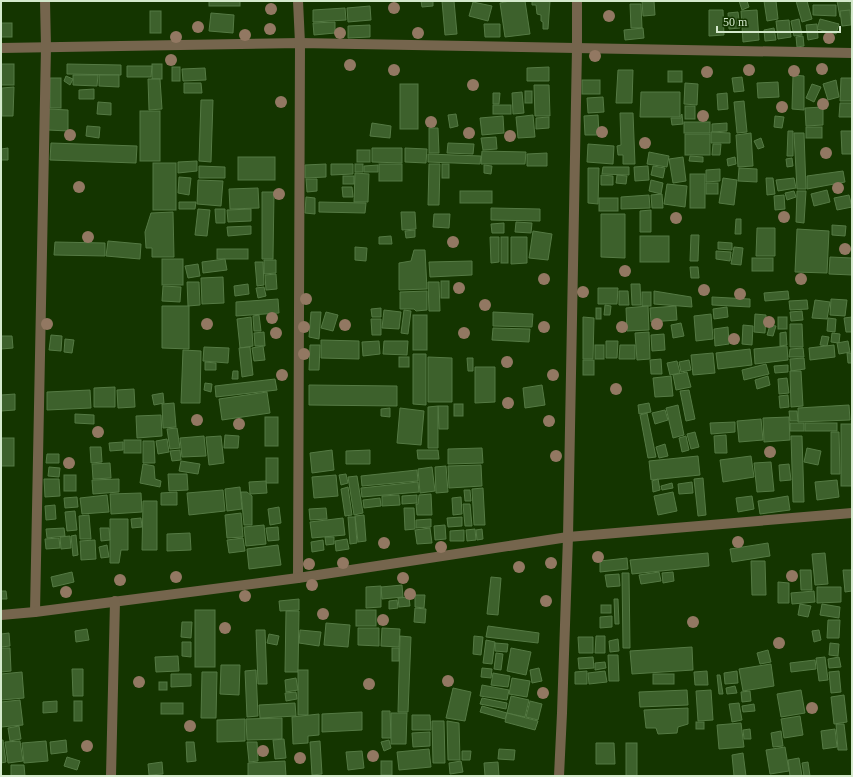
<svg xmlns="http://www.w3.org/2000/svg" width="853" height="777" font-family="'Times New Roman',serif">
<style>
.building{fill:#3d612c;stroke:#557a44}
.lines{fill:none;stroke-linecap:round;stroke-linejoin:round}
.minor{stroke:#75654d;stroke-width:10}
.tree{fill:#927862}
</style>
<rect width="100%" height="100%" fill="#143500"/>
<!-- building -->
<g class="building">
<rect x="209" y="1" width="31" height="5"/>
<polygon points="421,1 433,1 433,6 422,7"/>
<polygon points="442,1 454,1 457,34 445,35"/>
<polygon points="510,1 525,1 530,34 505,37 500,3"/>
<polygon points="532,1 550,1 548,29 543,29 543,22 541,21 541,15 537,14 536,5 532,5"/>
<polygon points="642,1 654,1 655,15 643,16"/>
<polygon points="739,1 747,1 749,7 742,10"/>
<polygon points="764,1 776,1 778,19 767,21"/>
<polygon points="796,1 807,1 812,19 802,22"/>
<polygon points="837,1 850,1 852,15 840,17"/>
<polygon points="473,2 492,6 488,21 469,16"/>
<polygon points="630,4 641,4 642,28 631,28"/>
<polygon points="813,5 836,5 836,16 813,15"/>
<polygon points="370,6 371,20 348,22 347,8"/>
<polygon points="345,8 346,20 313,22 313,10"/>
<polygon points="709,10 723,10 724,35 709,36"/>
<polygon points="757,10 759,40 743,42 741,11"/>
<polygon points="850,10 851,25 842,26 840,11"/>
<rect x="150" y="11" width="11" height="22"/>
<polygon points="738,12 740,28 729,29 728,13"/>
<polygon points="211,13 234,15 233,33 209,31"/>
<polygon points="799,19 802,35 794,36 791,21"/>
<polygon points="820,19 839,24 836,34 817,29"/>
<polygon points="789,20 791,37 778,39 776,21"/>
<polygon points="335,22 335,33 314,35 313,23"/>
<rect x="1" y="23" width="11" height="14"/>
<polygon points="484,24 500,24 500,37 485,37"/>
<polygon points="817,24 818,38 808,40 806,25"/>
<polygon points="370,25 370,37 348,38 348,26"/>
<polygon points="643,28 644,38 625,40 624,30"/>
<polygon points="774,28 776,40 765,41 764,30"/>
<polygon points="803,36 804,46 797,47 796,37"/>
<rect x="1" y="64" width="13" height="21"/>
<polygon points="67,64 121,65 121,75 67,74"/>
<rect x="152" y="64" width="10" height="15"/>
<polygon points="127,66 152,66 151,77 127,77"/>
<rect x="172" y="67" width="8" height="14"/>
<polygon points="549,67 549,81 527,81 527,68"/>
<polygon points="205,68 206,80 183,81 182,69"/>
<polygon points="618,70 633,70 632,103 616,103"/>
<rect x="668" y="71" width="14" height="11"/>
<polygon points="73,75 98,75 97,86 73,85"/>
<polygon points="99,75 119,75 119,87 99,86"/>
<polygon points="793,75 804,76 804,110 792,109"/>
<polygon points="66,76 73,79 70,85 64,81"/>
<polygon points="742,77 744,91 734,92 732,78"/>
<rect x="50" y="78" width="11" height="30"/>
<polygon points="841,78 852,78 852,101 840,101"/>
<polygon points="148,79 160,79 162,109 149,110"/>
<rect x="582" y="80" width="18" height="14"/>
<polygon points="836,80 839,97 828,100 823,84"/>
<polygon points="778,82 779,97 758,98 757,83"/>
<polygon points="184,83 201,83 202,93 184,93"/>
<polygon points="685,83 698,84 697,105 684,104"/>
<rect x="400" y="84" width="18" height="45"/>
<polygon points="812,84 821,87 814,102 806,98"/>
<polygon points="534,85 549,85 550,116 535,116"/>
<polygon points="14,87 13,116 2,116 2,88"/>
<polygon points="94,89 94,99 79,99 79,90"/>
<rect x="525" y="91" width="7" height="12"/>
<polygon points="522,92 524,113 513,114 512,93"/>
<polygon points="641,92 680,92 680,117 640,117"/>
<polygon points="493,93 500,93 499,104 493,104"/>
<polygon points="727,93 728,109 718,110 717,94"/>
<polygon points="603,97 604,112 588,113 587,98"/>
<polygon points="201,100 213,100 211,162 199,161"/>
<polygon points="744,101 747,132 737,133 734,102"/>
<polygon points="98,102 111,103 111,115 97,114"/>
<polygon points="840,103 852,103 852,117 839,117"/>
<rect x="493" y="105" width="18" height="9"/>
<rect x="685" y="106" width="10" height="13"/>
<polygon points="823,107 823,125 806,126 805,108"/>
<polygon points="49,109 68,110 68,131 48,130"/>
<rect x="140" y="111" width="20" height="50"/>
<polygon points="620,113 633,113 635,164 623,164 623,155 618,155 617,146 621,145"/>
<polygon points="456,114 458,126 450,128 448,115"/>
<polygon points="682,114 683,124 672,125 671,118 681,118 681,115"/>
<polygon points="533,115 535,137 518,138 516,117"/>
<polygon points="598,115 599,135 585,135 584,116"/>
<polygon points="503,116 504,133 482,135 480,118"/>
<polygon points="775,116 784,117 782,128 774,127"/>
<polygon points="549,117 549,128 536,129 536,118"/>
<rect x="684" y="122" width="26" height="11"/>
<polygon points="372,123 391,126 390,138 370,136"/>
<polygon points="727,123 727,131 712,132 712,124"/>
<polygon points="87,126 100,127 99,138 86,136"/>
<rect x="806" y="127" width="16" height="11"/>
<polygon points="429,128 438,128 439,153 429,153"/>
<polygon points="788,131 793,131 793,156 787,156"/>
<polygon points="841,131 852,131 852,154 842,154"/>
<polygon points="711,132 730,133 730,143 711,143"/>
<polygon points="751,133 753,166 738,167 736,135"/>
<polygon points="794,133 804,133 806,189 797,189"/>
<rect x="685" y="134" width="25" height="21"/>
<polygon points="496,137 497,149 483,150 481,138"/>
<polygon points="761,138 764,147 758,149 754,141"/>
<polygon points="51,143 137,146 136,163 50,160"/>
<polygon points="448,143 474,144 473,154 447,153"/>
<polygon points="588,144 614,146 613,164 587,162"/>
<polygon points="713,144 721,144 720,155 712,155"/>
<polygon points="8,148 8,160 1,160 1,149"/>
<polygon points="372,148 402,148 402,163 372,162"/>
<polygon points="405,148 427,149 426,163 405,162"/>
<rect x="357" y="150" width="13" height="12"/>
<polygon points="482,151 526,152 525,164 481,164"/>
<polygon points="649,152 669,156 667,167 647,164"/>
<polygon points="547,153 547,166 527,166 527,154"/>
<polygon points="428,154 481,156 480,164 428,162"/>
<polygon points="690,156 703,157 703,162 689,161"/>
<rect x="238" y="157" width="37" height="23"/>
<polygon points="683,157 686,181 673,183 669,159"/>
<polygon points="735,157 736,164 728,166 727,159"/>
<polygon points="792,158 793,166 787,167 786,159"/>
<polygon points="197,161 197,171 178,173 178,162"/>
<rect x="153" y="163" width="23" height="47"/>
<polygon points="326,164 326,177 305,178 305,165"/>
<polygon points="331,164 353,164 353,174 331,175"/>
<rect x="355" y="164" width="8" height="8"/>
<rect x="379" y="164" width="23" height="17"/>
<polygon points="429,164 440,164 439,205 428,205"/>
<rect x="442" y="164" width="7" height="14"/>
<polygon points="378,165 378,172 364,172 364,166"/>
<polygon points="484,165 492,166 491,174 484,173"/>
<polygon points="199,166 225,167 225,178 199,178"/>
<polygon points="648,166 649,180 635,181 634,167"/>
<polygon points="653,166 665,168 663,178 651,175"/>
<polygon points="603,167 629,167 629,175 602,174"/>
<polygon points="588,168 599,168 598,204 588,203"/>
<polygon points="739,168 757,169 757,182 738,181"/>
<polygon points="720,169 720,181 706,182 706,170"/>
<polygon points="843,171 845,182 807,189 807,176"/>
<polygon points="355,173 369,174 368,202 354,202"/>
<rect x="690" y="174" width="15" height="34"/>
<polygon points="601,175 613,176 613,185 601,185"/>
<polygon points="617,175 627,176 626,184 616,183"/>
<rect x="343" y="176" width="11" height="8"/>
<polygon points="179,177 191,178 189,195 178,193"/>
<polygon points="723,178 737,180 734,205 719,203"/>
<polygon points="766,178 773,178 775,194 767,195"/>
<polygon points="794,178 796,188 778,191 776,180"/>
<polygon points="306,179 317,179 317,191 307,192"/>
<polygon points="198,180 223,181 221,206 197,204"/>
<polygon points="651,180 663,183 661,194 649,191"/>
<rect x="706" y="183" width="12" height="11"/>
<polygon points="667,184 687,186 685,207 664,204"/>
<polygon points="342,187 352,187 353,197 343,197"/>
<polygon points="258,188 259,208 230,209 229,189"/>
<polygon points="827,190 830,202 814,206 811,194"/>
<rect x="460" y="191" width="32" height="12"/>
<polygon points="794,191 796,197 787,200 785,193"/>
<polygon points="797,191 806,191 804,223 796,222"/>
<polygon points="262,192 274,192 273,259 262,259"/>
<polygon points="662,194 663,208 652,208 651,195"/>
<polygon points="649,195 650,208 621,209 621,197"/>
<polygon points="784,195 785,209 775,210 774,196"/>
<polygon points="849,195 852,207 837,210 834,198"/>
<polygon points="306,197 315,198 315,214 305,213"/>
<rect x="599" y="198" width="19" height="13"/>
<polygon points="179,202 196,202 195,209 179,209"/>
<polygon points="319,202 366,203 365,213 319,212"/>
<polygon points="491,208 540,209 540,221 491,220"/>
<polygon points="198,209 210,210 207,236 195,235"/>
<polygon points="215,209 225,209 225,223 216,223"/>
<polygon points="251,209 251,221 228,222 227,210"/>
<polygon points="651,210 651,232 640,232 640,211"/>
<polygon points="173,212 174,257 152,257 152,248 146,248 145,232 151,213"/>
<polygon points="401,212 415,212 416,229 402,230"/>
<polygon points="434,214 450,214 449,228 433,227"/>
<polygon points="601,214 625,214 625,258 601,257"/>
<polygon points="736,219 741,219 741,234 735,234"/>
<polygon points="516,222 532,223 531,233 515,232"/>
<polygon points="504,223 504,233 492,233 491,224"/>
<polygon points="832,225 846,226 845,236 832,235"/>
<polygon points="251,226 251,234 228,236 227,227"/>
<polygon points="757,228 775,228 775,256 756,256"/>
<polygon points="797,229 829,231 827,273 795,272"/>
<polygon points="415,230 415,237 406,238 405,231"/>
<polygon points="533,231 552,234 548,260 529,258"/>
<polygon points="691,235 699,235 698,261 690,261"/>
<polygon points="391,236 392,244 379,244 379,237"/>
<rect x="640" y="236" width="29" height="26"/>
<polygon points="490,237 499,237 499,262 491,263"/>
<rect x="501" y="237" width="7" height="26"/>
<polygon points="511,237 527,237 527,263 511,264"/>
<polygon points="108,241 141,244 140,259 106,256"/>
<polygon points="55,242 105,243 105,256 54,255"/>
<polygon points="718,242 732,243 732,250 718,249"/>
<polygon points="355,247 367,248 366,261 355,260"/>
<polygon points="734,247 743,248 741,265 731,264"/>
<rect x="217" y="249" width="31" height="10"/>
<polygon points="414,250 425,250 427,289 399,290 399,263 411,261"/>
<polygon points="716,251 731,252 730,261 716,259"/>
<polygon points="830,257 852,258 852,275 829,274"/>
<rect x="752" y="258" width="21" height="13"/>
<rect x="162" y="259" width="21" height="26"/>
<polygon points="225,259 227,270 203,273 202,262"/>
<polygon points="264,260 276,260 276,273 264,274"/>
<polygon points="472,261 472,275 430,277 429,262"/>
<polygon points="255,262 263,262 264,285 257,286"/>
<polygon points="198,264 200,276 188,278 185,266"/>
<polygon points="690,267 698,267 699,278 691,278"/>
<polygon points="276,274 277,289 266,290 265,275"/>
<polygon points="223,277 224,303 202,304 201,278"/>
<rect x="441" y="281" width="8" height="17"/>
<polygon points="187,282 199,282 200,305 188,306"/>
<polygon points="428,282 439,282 440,311 429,311"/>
<polygon points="248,284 249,294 235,296 234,286"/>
<polygon points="631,284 640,284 641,305 632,305"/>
<polygon points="163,286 181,287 180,302 162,301"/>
<polygon points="264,287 266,296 258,298 256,288"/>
<polygon points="598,288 618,288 617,304 598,304"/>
<polygon points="427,291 427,310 416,311 414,309 400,309 400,292"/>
<polygon points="619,291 628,291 629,305 619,305"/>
<polygon points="654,291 691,297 692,307 654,304"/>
<polygon points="788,291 789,299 765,301 764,293"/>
<rect x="642" y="292" width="9" height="14"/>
<polygon points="712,297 750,299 750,307 712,305"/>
<polygon points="278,299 279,313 236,316 236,302"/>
<polygon points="831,299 847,300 845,316 830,315"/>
<polygon points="807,300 808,309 790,310 789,301"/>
<polygon points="815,300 830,302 827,319 812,318"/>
<polygon points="605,305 611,306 610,315 604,315"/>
<polygon points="162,306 189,306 189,349 162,348"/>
<polygon points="648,306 649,330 627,331 626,308"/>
<polygon points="676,306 677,320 651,322 650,308"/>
<polygon points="727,307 728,317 714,319 713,309"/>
<polygon points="381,308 381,317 372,317 371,309"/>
<rect x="596" y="308" width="5" height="11"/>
<polygon points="384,310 401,312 399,329 382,328"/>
<polygon points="404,310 411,311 408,334 401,333"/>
<polygon points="802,311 803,320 791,321 790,312"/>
<polygon points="311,312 321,312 319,339 309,337"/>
<polygon points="326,312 338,315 333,331 321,328"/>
<polygon points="493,312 533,314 532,327 493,326"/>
<polygon points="711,314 713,339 696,341 694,316"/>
<polygon points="755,314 766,315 765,333 754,332"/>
<polygon points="259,315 261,331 254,331 253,316"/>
<rect x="413" y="315" width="14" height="35"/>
<polygon points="251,317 253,346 240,348 237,319"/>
<polygon points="583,317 594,318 593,359 583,359"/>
<rect x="778" y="317" width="9" height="12"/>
<polygon points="852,317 852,332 846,332 844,318"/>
<polygon points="828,318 836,319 835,332 827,331"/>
<polygon points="371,319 381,319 381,335 372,335"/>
<polygon points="681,323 684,336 673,338 671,325"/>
<polygon points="790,324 802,324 803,347 790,347"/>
<polygon points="743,325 753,326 752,345 742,344"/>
<polygon points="770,325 776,326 773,336 767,335"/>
<polygon points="728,327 729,344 715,346 714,329"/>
<polygon points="493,328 530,329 529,342 492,340"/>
<polygon points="264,332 265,346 255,346 254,333"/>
<polygon points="649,332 650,359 637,360 635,333"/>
<polygon points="786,332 787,345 780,346 780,333"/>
<polygon points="832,333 840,334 839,343 831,342"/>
<polygon points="664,334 665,350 652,351 651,335"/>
<polygon points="51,335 62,336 61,351 49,350"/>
<polygon points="1,336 12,336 13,348 1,349"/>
<polygon points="822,336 829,337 827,346 820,345"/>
<polygon points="65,339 74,340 72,353 64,352"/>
<polygon points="321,340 359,341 359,359 321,358"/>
<polygon points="379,341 380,354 363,356 362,342"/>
<polygon points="384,341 408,341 407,355 383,354"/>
<polygon points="606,341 618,341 617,358 606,358"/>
<polygon points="848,341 850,352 839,354 837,343"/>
<polygon points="310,345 320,345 319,370 309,370"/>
<rect x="595" y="345" width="9" height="14"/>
<polygon points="620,345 635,345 635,359 619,359"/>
<polygon points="834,345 835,357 810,360 809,348"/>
<polygon points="263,346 265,360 254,361 252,348"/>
<polygon points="787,346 788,360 755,364 754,349"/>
<polygon points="204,347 229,348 228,363 203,361"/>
<polygon points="250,347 253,375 242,377 239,348"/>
<polygon points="803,348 804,357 789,357 790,349"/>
<polygon points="750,349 752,365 718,369 716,353"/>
<polygon points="183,350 201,351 200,403 181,403"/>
<polygon points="713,353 715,373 693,375 691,355"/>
<polygon points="847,353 852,353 852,363 848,363"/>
<polygon points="413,354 426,354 426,405 413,404"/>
<rect x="399" y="357" width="10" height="10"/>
<polygon points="428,357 452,358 452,402 428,402"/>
<polygon points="467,358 473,358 473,371 468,371"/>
<polygon points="804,358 805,369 791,371 790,359"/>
<polygon points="661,359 662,374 651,374 650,360"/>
<rect x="583" y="360" width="11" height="15"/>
<polygon points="689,360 691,370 681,372 679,362"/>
<polygon points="677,361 680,373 670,375 667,363"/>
<polygon points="205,362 216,363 216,370 205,370"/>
<polygon points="766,364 769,374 744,380 742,370"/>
<polygon points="788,365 788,372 775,373 774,366"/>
<polygon points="475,367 495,367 495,402 475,403"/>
<polygon points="233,371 238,371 238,379 232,379"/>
<polygon points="790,371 801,371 803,406 791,407"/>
<polygon points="687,372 691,387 676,390 673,375"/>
<polygon points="671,376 673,396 655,397 653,378"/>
<polygon points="768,376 770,385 757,389 755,380"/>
<polygon points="787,378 789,393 779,394 778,379"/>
<polygon points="275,379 277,390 216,397 215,386"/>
<polygon points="205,383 212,384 211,392 204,390"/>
<polygon points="309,385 397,386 397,406 309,405"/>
<polygon points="542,385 545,405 525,408 523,388"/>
<polygon points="115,387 115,407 94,407 94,388"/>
<polygon points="134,389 135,407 118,408 117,390"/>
<polygon points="90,390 91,408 47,410 47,392"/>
<polygon points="689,390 695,419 686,421 680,391"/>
<polygon points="267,392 270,413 222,420 219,399"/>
<polygon points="163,393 164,403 154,405 152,395"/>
<polygon points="15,394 15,410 1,411 1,395"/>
<polygon points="788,395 789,407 780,408 779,396"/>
<polygon points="174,403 176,427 163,428 162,404"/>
<polygon points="649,403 651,412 639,414 638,405"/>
<rect x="454" y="404" width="9" height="12"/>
<polygon points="678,405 684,435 673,438 666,408"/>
<polygon points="849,405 850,420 798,422 798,408"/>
<polygon points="438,406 448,406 448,429 439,429"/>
<polygon points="438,406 438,448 428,448 428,407"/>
<polygon points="390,408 390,417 381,416 381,409"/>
<polygon points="400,408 424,411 421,445 397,443"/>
<polygon points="665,410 668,420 655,424 652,413"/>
<polygon points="789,411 797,411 798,421 790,421"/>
<polygon points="647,413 656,457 648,458 640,415"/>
<polygon points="75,414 94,415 94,424 75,423"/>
<polygon points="161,415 162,436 137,438 136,416"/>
<rect x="265" y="417" width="13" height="29"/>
<polygon points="789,417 790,440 764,442 763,418"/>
<polygon points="761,419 763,440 739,442 737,421"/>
<polygon points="735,422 735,432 711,434 710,423"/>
<rect x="790" y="423" width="14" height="8"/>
<rect x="805" y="423" width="32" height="8"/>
<rect x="841" y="424" width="11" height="62"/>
<polygon points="177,428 180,448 170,449 167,429"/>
<polygon points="695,432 699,447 691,449 687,434"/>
<polygon points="831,432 839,432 840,474 831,474"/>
<polygon points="225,435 239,436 238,448 224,448"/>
<polygon points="726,435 727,453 715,453 714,436"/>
<polygon points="204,436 206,456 182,457 180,438"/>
<polygon points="221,436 224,463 209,465 206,437"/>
<polygon points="686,436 689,450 682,452 679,438"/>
<polygon points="791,436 802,436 804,502 793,502"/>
<rect x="1" y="438" width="13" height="28"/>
<polygon points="167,439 169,452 158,454 156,441"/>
<rect x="124" y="440" width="17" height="13"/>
<polygon points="143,441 154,441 155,463 143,463"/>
<polygon points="123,442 123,450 110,451 109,443"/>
<polygon points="665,444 668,456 659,458 656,447"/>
<polygon points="90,447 101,447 102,462 91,463"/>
<polygon points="482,448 483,463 448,464 448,449"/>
<polygon points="807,448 821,451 818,465 804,462"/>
<polygon points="180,450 181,460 172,461 170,451"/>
<polygon points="332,450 334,470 312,473 310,453"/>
<polygon points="370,450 370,464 346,464 346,451"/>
<polygon points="417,450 438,450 439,459 418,459"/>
<polygon points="47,454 59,454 59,463 46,463"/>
<polygon points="698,456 700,475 651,480 649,461"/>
<polygon points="751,456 754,477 723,482 720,460"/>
<rect x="266" y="458" width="12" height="25"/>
<polygon points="181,461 200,464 198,474 179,471"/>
<polygon points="771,462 774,491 757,492 754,463"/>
<polygon points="110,463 111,478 93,479 92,464"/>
<polygon points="143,464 154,466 155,479 161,481 160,487 140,483"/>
<polygon points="789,464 791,480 780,481 779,465"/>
<polygon points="481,465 482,486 449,488 448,466"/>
<polygon points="446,466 448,492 436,493 435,467"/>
<polygon points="49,467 60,468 59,477 48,476"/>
<polygon points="432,467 435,491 420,493 418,469"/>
<polygon points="417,470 418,481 362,486 361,476"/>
<polygon points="168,474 187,474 188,490 169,491"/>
<polygon points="346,474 348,483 341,485 339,475"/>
<rect x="64" y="475" width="12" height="16"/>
<polygon points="336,475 338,496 314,498 312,477"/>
<polygon points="357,476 363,513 354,515 348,477"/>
<polygon points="703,478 706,515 698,516 694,479"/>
<polygon points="44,479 59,479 60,496 45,497"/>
<polygon points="119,479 119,492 93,494 92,480"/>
<polygon points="658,479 660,490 653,492 652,481"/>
<polygon points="837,480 839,497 817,500 815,482"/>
<polygon points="266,481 267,493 250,494 249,482"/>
<polygon points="418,482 419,492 362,497 361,488"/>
<polygon points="692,482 693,493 679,494 678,484"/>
<polygon points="672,483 673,488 662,490 661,486"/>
<polygon points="240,487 242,509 227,511 225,489"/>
<polygon points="348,487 352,515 345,516 341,489"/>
<polygon points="483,488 485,525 474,525 472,489"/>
<polygon points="223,490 225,511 189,515 187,493"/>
<polygon points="464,490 470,490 471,501 465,501"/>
<polygon points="177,492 177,505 161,505 161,493"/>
<polygon points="241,492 247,492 252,496 252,525 244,525"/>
<polygon points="673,492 677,511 658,515 654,496"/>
<polygon points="141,493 142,512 111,514 110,494"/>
<polygon points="431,494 432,515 417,515 416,504 418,504 419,495"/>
<polygon points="107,495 109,512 82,514 80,498"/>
<polygon points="399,495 400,505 382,506 382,496"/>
<polygon points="417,495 417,503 402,504 402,496"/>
<polygon points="752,496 754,509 738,512 736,498"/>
<polygon points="788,496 790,510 760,514 758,501"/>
<polygon points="77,497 78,507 65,508 64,498"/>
<polygon points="461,497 462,514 453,515 452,498"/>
<polygon points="380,498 381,506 364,508 363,500"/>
<polygon points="143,501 157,501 157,550 142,550"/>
<polygon points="463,504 470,504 472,526 465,526"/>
<polygon points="55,505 56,519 46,520 45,506"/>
<polygon points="279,507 281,523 270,525 268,509"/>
<polygon points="326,508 327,519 310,520 309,509"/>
<polygon points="404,508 414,508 415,529 405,530"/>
<polygon points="75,511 77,530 67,531 65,512"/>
<polygon points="241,513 243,537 227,538 225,515"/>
<polygon points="89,515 91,539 80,539 79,516"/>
<polygon points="364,515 366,541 358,542 355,516"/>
<polygon points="348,517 355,517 357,543 350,544"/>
<polygon points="462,517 462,526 448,527 447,518"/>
<polygon points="141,518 142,527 132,528 131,519"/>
<polygon points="343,518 345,535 312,538 310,522"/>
<polygon points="110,519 128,519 128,550 121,550 119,563 110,563"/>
<polygon points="431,519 431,527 416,528 416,520"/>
<polygon points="264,525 266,544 246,546 244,527"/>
<polygon points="445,525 446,539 435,540 434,526"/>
<polygon points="278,527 279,540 268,541 266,528"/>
<polygon points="64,528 65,536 47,538 46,529"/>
<polygon points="100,528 109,528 110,540 101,541"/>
<polygon points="430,528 432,543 417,544 415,530"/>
<polygon points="475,529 476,540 467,541 466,530"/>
<polygon points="482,529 483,539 477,540 476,530"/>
<polygon points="464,530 464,541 450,541 450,531"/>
<polygon points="190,533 191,550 167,551 167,534"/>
<polygon points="76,535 78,555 73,556 71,536"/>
<polygon points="70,536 71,548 61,549 60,537"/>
<polygon points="325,537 334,537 334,544 326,545"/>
<polygon points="59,538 60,548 46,549 45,539"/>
<polygon points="243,538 245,551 229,553 227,540"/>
<polygon points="347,539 349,549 336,551 335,541"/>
<polygon points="95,540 96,559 81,560 80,541"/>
<polygon points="323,540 324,550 312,552 311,542"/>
<polygon points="768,543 770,556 732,562 730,549"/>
<polygon points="107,545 109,557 101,558 99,547"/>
<polygon points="278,545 281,565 249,569 247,549"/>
<polygon points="708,553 709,566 632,574 630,560"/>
<polygon points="825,553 828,584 815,585 812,554"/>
<polygon points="627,558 628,569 600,572 600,561"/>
<polygon points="751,561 765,561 766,595 752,595"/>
<polygon points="800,570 811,570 812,590 801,590"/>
<polygon points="843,570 852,570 852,591 845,592"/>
<polygon points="72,572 74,582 53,587 51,577"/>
<polygon points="659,572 661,581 641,584 639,575"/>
<polygon points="673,572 674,581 663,583 662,573"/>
<polygon points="622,573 629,573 630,648 623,648"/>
<polygon points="619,574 620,586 607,587 605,575"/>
<polygon points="491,577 501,578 498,615 487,614"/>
<polygon points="778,582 789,583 789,603 778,603"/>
<polygon points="402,585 403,597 382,599 381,587"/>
<polygon points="381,586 381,607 366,608 366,587"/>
<polygon points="817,587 841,587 841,602 817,603"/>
<polygon points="1,591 6,591 7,599 1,599"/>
<polygon points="814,591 815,602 792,604 791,593"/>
<polygon points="415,595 425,595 424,608 415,607"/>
<polygon points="409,597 410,606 399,607 398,598"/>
<polygon points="299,599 299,610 280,611 279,601"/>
<polygon points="614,599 618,599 619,624 615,624"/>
<polygon points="397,600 398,608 389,609 389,601"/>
<polygon points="800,604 811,606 808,617 798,615"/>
<polygon points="822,604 840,607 839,618 820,615"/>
<rect x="601" y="605" width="10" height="8"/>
<polygon points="415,608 426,609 425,623 414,622"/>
<rect x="195" y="610" width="20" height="57"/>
<rect x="356" y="610" width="20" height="16"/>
<polygon points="286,611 299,611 298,672 285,672"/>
<polygon points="612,616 612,627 600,628 600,617"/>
<polygon points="828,620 840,620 839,638 827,638"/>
<polygon points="182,622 192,622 191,638 181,637"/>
<polygon points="326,623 350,625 348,647 324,645"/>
<polygon points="488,626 539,633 538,643 486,637"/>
<polygon points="358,628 379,628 379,646 358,645"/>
<polygon points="382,628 400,629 399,647 381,646"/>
<polygon points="87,629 89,640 76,642 75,631"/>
<polygon points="256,630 265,630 267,684 258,684"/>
<polygon points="300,630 321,632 319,646 299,643"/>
<polygon points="819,630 821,640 814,642 812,631"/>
<polygon points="9,633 10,646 1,647 1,634"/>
<polygon points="269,634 279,636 277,645 267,643"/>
<polygon points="400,636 411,637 408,712 398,712"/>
<polygon points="474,636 483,637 481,655 473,654"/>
<polygon points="596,636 605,636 605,653 595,653"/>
<polygon points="578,637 593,637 593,653 579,653"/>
<polygon points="618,639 619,651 610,652 609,641"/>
<polygon points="486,640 495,642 492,664 483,663"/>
<polygon points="182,642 191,642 191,657 182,656"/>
<polygon points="495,643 508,644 507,652 495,651"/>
<polygon points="830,643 839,644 838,656 829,655"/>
<polygon points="692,647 693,670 632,674 630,651"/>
<polygon points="1,648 10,648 11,671 1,672"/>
<rect x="392" y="648" width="7" height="13"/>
<polygon points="511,648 531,652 526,675 507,671"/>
<polygon points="768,650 771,662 760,664 757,653"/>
<polygon points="496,653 503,654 501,670 494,669"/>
<polygon points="608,655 618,655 619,681 609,681"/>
<polygon points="178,656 179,671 156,672 155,657"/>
<polygon points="593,657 594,668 579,669 578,658"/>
<polygon points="825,657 828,680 819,681 816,658"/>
<polygon points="839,657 841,667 829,668 828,659"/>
<polygon points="815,660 816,669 791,672 790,663"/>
<polygon points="605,662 606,668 595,670 595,663"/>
<polygon points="771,664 774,686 743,691 739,669"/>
<polygon points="221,665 240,665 239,695 220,694"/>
<polygon points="482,668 492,669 491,678 481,677"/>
<polygon points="539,668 542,681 532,683 530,670"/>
<polygon points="72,669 83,669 83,696 73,696"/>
<polygon points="256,670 258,716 247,717 245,671"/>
<rect x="298" y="670" width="10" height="45"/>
<polygon points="587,671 587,684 575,684 575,672"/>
<polygon points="605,671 607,682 589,684 588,673"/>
<polygon points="707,671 708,685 695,685 694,672"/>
<polygon points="737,671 738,683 725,684 724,673"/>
<polygon points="839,671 841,692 831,693 829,672"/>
<polygon points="22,672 24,698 1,700 1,674"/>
<polygon points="202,672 217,672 216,718 201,718"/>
<polygon points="493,673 510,676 508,687 491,685"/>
<polygon points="171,674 191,674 191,686 171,687"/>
<rect x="653" y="674" width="21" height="10"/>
<polygon points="717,675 720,675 723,694 719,694"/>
<polygon points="296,678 298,690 286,692 285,680"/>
<polygon points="512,678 530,681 527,697 509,694"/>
<rect x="159" y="682" width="8" height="8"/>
<polygon points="482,685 509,690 507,700 480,696"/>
<polygon points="735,686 737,693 727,694 726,688"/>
<polygon points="453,688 471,692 465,721 446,718"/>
<polygon points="687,690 688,705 640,707 639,692"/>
<polygon points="711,690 713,720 698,721 696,691"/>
<polygon points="801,690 805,713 781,717 777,694"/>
<polygon points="750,691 751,701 742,702 741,692"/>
<polygon points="296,692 297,699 286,701 285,693"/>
<polygon points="844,695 847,722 834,724 831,697"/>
<polygon points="511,696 529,700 525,717 507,713"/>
<polygon points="482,698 507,703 506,709 480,704"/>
<polygon points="20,700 23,725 1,727 1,702"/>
<polygon points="57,701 57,712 43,713 43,702"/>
<rect x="74" y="701" width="8" height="20"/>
<polygon points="530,701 542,704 538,720 526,717"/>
<rect x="161" y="703" width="22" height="11"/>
<polygon points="295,703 296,716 260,718 259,705"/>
<polygon points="739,703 742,720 732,722 729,704"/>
<polygon points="754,704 755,711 743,712 742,706"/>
<polygon points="482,706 507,713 505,719 480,712"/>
<polygon points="688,708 688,724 678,727 677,733 658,734 656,728 646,728 644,710"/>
<polygon points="382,711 390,711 391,738 382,738"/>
<polygon points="362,712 362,730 322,732 322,714"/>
<polygon points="391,713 407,713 406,744 391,744"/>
<polygon points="507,713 538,721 535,730 505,722"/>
<polygon points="319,714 319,735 308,736 308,743 293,744 292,717"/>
<polygon points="412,715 430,715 431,730 412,730"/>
<polygon points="800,716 803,735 784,738 781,719"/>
<polygon points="282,718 282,739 247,740 246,719"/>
<polygon points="245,719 245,741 217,742 217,720"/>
<polygon points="432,721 444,721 445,763 433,763"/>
<polygon points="447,721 459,723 460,760 448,760"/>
<rect x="696" y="722" width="8" height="7"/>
<polygon points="741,723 744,747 719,749 717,725"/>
<polygon points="836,724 844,724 847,750 838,750"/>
<polygon points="19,726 21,739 10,741 8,728"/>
<polygon points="750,729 751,739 744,739 743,730"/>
<polygon points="835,729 837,747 823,749 821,731"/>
<polygon points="781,731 783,746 773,747 771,733"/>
<polygon points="430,732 430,746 413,747 412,733"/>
<polygon points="284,739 286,758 275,759 273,740"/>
<polygon points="1,740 3,740 6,762 1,763"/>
<polygon points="66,740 67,752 51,754 50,742"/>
<polygon points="389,740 391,748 384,751 381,742"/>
<polygon points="20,741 23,761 8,763 5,742"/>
<polygon points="46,741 48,761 24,763 22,743"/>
<polygon points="320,741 322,774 312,775 310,742"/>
<polygon points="186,742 194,742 196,761 187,762"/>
<polygon points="247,742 257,742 258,761 249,762"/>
<polygon points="596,743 614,743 615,764 596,764"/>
<rect x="626" y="743" width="11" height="33"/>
<polygon points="785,747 789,771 770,774 766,750"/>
<polygon points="429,749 431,767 399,770 397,752"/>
<polygon points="499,749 515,750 514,760 498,759"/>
<polygon points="362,751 364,768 348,770 346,752"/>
<polygon points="462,751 471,751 470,760 462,760"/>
<polygon points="743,753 746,776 734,776 732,755"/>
<polygon points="67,757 80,761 77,770 64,766"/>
<polygon points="799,758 802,776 790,776 788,760"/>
<polygon points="285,761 286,776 248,776 248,763"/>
<rect x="381" y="761" width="11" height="14"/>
<polygon points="461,761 463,772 450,774 449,763"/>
<polygon points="162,762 163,774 149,775 148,764"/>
<polygon points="498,762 499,776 485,776 484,763"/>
<polygon points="808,762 810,776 804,776 802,763"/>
<polygon points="11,765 24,765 25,776 11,776"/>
</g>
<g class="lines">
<!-- minor -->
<g class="minor">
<polyline points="1,48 300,43 852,53"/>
<polyline points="298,578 300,43 298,1"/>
<polyline points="35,612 46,47 45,1"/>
<polyline points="1,615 35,612 298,578 568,537 852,513"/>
<polyline points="111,776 115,601"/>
<polyline points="559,776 562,713 568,537 577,48 577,1"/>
</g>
</g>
<!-- trees -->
<g class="tree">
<circle cx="394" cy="8" r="6"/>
<circle cx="271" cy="9" r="6"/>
<circle cx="609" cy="16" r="6"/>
<circle cx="198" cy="27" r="6"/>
<circle cx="270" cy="29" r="6"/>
<circle cx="340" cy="33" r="6"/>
<circle cx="418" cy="33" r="6"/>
<circle cx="245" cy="35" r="6"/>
<circle cx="176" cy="37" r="6"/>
<circle cx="829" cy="38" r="6"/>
<circle cx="595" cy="56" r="6"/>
<circle cx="171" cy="60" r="6"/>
<circle cx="350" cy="65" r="6"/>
<circle cx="822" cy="69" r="6"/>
<circle cx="394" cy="70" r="6"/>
<circle cx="749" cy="70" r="6"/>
<circle cx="794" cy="71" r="6"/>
<circle cx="707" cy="72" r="6"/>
<circle cx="473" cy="85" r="6"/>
<circle cx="281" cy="102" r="6"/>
<circle cx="823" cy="104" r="6"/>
<circle cx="782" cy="107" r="6"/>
<circle cx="703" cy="116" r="6"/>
<circle cx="431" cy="122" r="6"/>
<circle cx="602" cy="132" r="6"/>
<circle cx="469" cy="133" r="6"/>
<circle cx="70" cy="135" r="6"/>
<circle cx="510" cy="136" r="6"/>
<circle cx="645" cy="143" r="6"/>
<circle cx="826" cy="153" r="6"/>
<circle cx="79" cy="187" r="6"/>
<circle cx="838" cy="188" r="6"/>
<circle cx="279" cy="194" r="6"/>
<circle cx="784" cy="217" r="6"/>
<circle cx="676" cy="218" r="6"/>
<circle cx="88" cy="237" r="6"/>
<circle cx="453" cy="242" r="6"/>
<circle cx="845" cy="249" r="6"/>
<circle cx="625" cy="271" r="6"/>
<circle cx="544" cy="279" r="6"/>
<circle cx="801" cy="279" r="6"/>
<circle cx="459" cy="288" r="6"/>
<circle cx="704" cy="290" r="6"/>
<circle cx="583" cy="292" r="6"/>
<circle cx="740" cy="294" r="6"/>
<circle cx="306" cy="299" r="6"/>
<circle cx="485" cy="305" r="6"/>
<circle cx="272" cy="318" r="6"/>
<circle cx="769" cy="322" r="6"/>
<circle cx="47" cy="324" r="6"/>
<circle cx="207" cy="324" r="6"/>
<circle cx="657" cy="324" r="6"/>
<circle cx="345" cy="325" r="6"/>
<circle cx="304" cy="327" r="6"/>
<circle cx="544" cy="327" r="6"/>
<circle cx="622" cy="327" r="6"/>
<circle cx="276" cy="333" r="6"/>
<circle cx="464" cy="333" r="6"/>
<circle cx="734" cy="339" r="6"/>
<circle cx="304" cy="354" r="6"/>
<circle cx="507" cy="362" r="6"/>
<circle cx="282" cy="375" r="6"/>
<circle cx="553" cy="375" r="6"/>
<circle cx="616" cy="389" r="6"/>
<circle cx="508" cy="403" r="6"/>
<circle cx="197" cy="420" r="6"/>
<circle cx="549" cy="421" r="6"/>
<circle cx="239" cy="424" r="6"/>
<circle cx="98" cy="432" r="6"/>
<circle cx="770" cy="452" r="6"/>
<circle cx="556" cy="456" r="6"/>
<circle cx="69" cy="463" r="6"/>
<circle cx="738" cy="542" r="6"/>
<circle cx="384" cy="543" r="6"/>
<circle cx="441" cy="547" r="6"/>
<circle cx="598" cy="557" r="6"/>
<circle cx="343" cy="563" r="6"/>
<circle cx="551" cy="563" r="6"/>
<circle cx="309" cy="564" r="6"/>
<circle cx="519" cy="567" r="6"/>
<circle cx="792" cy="576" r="6"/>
<circle cx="176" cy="577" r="6"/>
<circle cx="403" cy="578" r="6"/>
<circle cx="120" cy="580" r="6"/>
<circle cx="312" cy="585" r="6"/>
<circle cx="66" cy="592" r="6"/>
<circle cx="410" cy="594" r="6"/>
<circle cx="245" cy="596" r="6"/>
<circle cx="546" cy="601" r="6"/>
<circle cx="323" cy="614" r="6"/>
<circle cx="383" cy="620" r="6"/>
<circle cx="693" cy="622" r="6"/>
<circle cx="225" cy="628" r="6"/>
<circle cx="779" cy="643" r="6"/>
<circle cx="448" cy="681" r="6"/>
<circle cx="139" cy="682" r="6"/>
<circle cx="369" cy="684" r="6"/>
<circle cx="543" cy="693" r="6"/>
<circle cx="812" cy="708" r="6"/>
<circle cx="190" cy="726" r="6"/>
<circle cx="87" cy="746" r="6"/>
<circle cx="263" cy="751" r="6"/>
<circle cx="373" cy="756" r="6"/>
<circle cx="300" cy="758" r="6"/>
</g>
<!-- border -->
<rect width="853" height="777" fill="none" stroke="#d4e9cc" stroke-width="4"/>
<!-- scale -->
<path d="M717 26v6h123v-6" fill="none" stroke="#d4e9cc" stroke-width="2"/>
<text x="723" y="26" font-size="12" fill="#d4e9cc" stroke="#143500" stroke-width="3" paint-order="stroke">50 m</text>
</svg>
